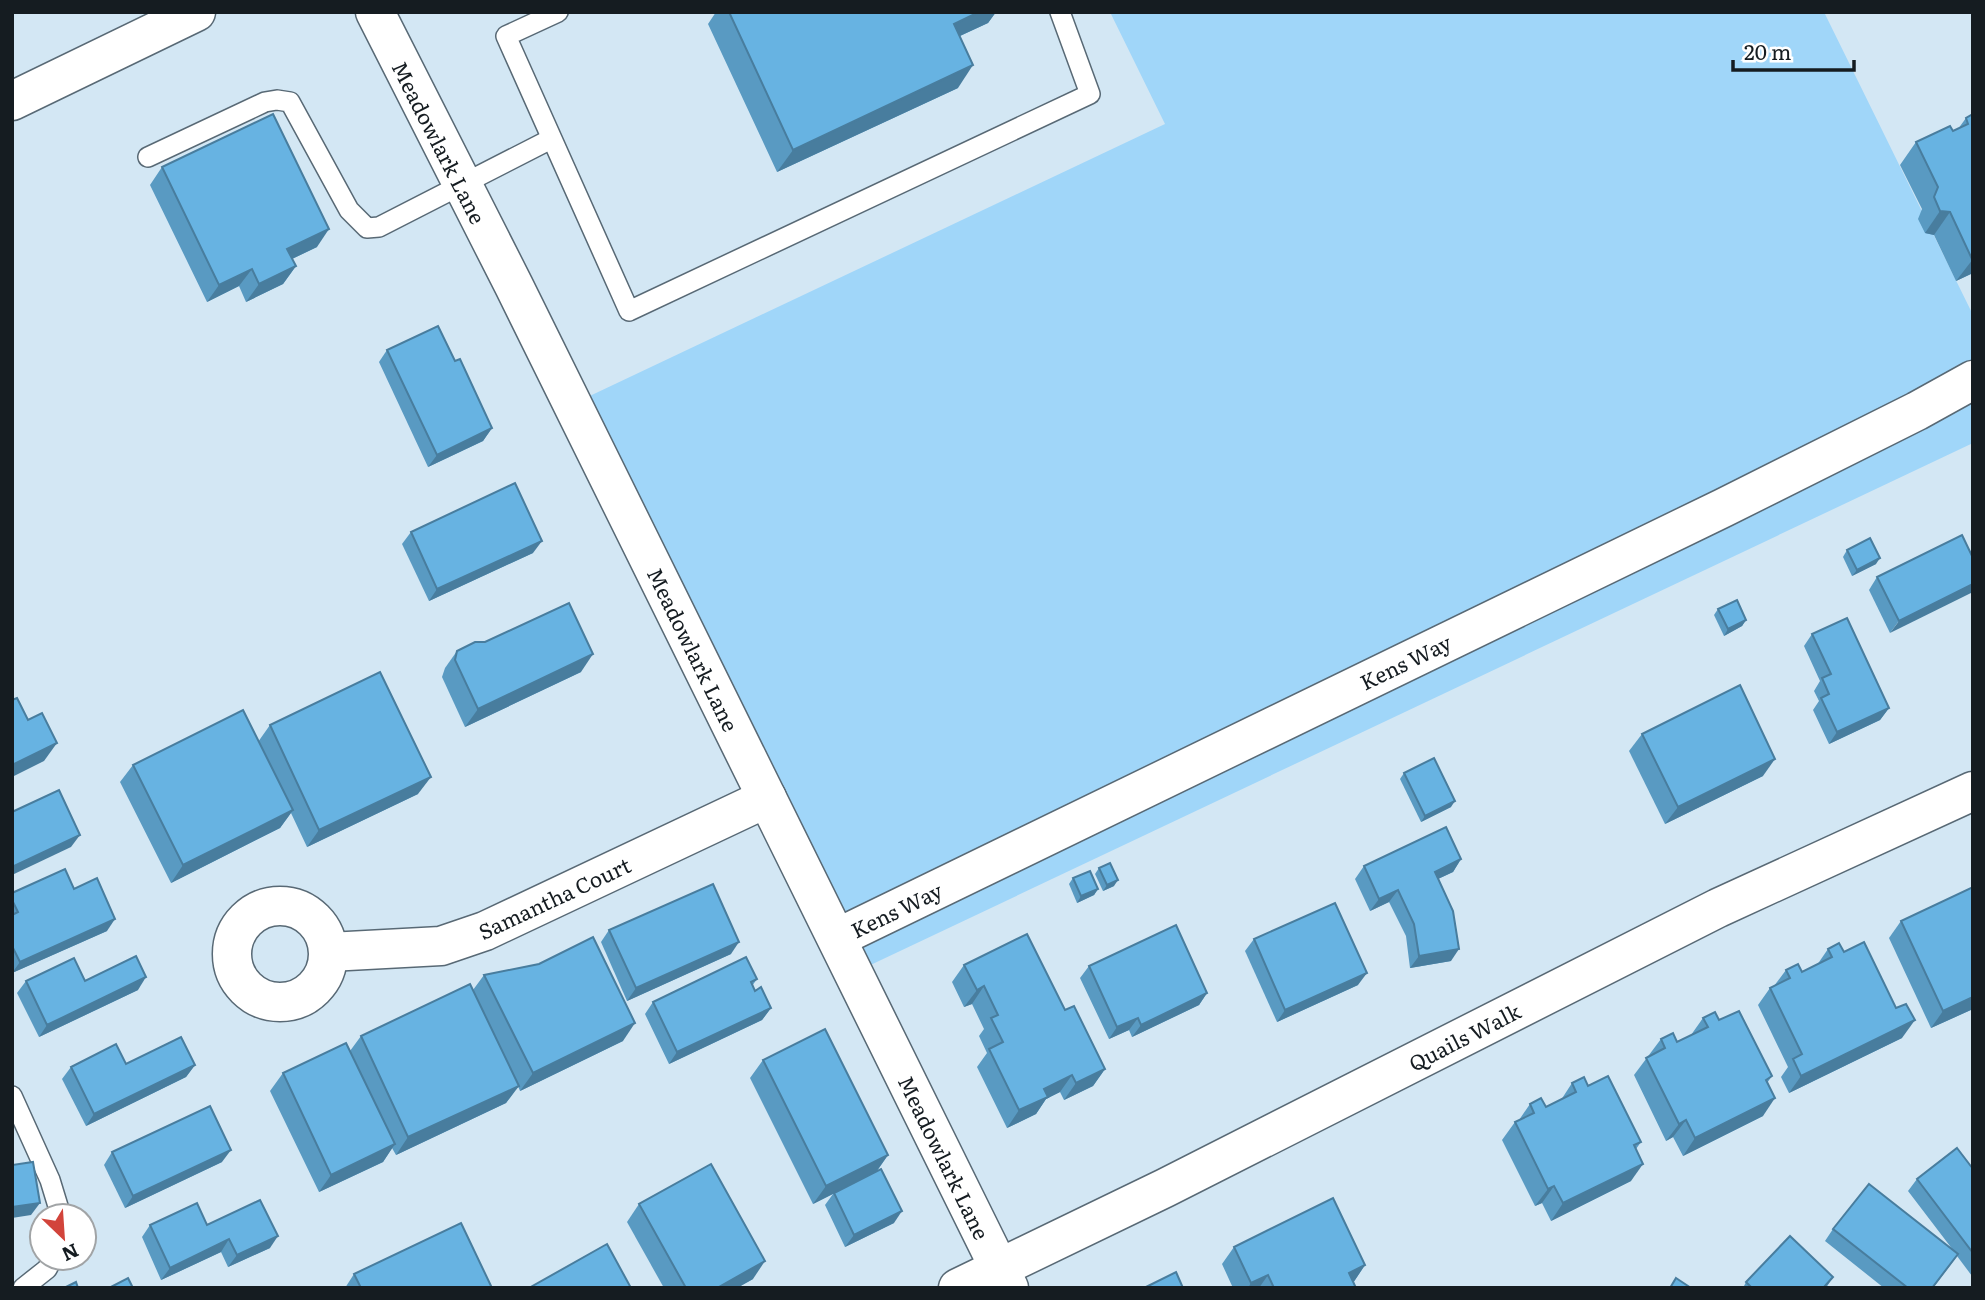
<svg xmlns="http://www.w3.org/2000/svg" width="1985" height="1300" font-family="Literata,serif">
<style>
.green{fill:#a0d6f9}
.lines{fill:none;stroke-linecap:round;stroke-linejoin:round}
.lane-casing{stroke:#586975;stroke-width:22}
.street-casing{stroke:#586975;stroke-width:41}
.secondary-casing{stroke:#586975;stroke-width:41}
.lane{stroke:#fff;stroke-width:19}
.street{stroke:#fff;stroke-width:38}
.secondary{stroke:#fff;stroke-width:38}
.wall{fill:#599ac2}
.shaded-wall{fill:#487d9e}
.building{fill:#67b3e2;stroke:#487d9e;stroke-width:2}
.labels{text-anchor:middle;dominant-baseline:central;stroke-width:7;stroke-linejoin:round;paint-order:stroke}
.street-label{font-size:21px;fill:#151c21;stroke:#fff}
</style>
<rect width="100%" height="100%" fill="#d3e7f4"/>
<!-- green -->
<polygon class="green" points="1110,12 1824,12 1973,315 1973,443 862,969 558,411 1165,124"/>
<g class="lines">
<!-- lane casing -->
<g class="lane-casing">
<g id="lane">
<polyline points="558,12 506,36 629,311 1090,94 1060,12"/>
<polyline points="148,157 265,102 277,100 290,102 349,210 367,228 379,227 551,139"/>
<polyline points="12,1096 50,1180 61,1216"/>
<polyline points="23,1288 47,1269 53,1258"/>
</g>
</g>
<!-- street casing -->
<g class="street-casing">
<g id="street">
<polyline points="375,12 514,286 1009,1288"/>
<circle cx="280" cy="954" r="48"/>
<polyline points="837,938 1723,508 1917,411 1973,380"/>
<polyline points="329,952 441,946 485,931 767,798"/>
<polyline points="958,1288 1165,1188 1718,908 1973,791"/>
</g>
</g>
<!-- secondary casing -->
<g class="secondary-casing">
<polyline id="secondary" points="12,101 196,12"/>
</g>
<!-- lane -->
<use href="#lane" class="lane"/>
<!-- street -->
<use href="#street" class="street"/>
<!-- secondary -->
<use href="#secondary" class="secondary"/>
</g>
<!-- wall -->
<g class="wall">
<polygon points="716,12 996,12 988,23 960,36 958,88 777,172 708,24"/>
<polygon points="1973,114 1973,273 1956,281 1934,235 1925,233 1918,219 1922,209 1900,165 1916,142 1958,129 1966,118"/>
<polygon points="162,167 317,247 292,259 296,266 283,284 246,302 239,286 207,302 150,185"/>
<polygon points="387,350 455,361 492,428 483,441 428,467 379,362"/>
<polygon points="411,532 533,553 429,601 402,544"/>
<polygon points="1962,535 1890,633 1869,590 1877,577"/>
<polygon points="1847,550 1876,564 1852,576 1843,557"/>
<polygon points="1718,609 1746,620 1742,626 1724,636 1714,615"/>
<polygon points="1812,634 1889,708 1880,720 1829,744 1813,710 1819,701 1814,691 1820,681 1804,646"/>
<polygon points="457,651 581,672 465,727 442,677 445,668"/>
<polygon points="270,725 418,794 307,847 291,813 280,828 171,883 120,782 133,765 258,742"/>
<polygon points="1642,734 1763,776 1665,824 1629,751"/>
<polygon points="1404,773 1451,807 1421,822 1400,779"/>
<polygon points="1461,859 1453,872 1438,879 1451,961 1410,968 1406,936 1389,902 1370,911 1355,879 1364,866"/>
<polygon points="1099,868 1114,886 1103,891 1095,874"/>
<polygon points="1073,878 1098,889 1094,895 1077,903 1069,884"/>
<polygon points="1973,887 1973,1009 1931,1028 1889,938 1901,921"/>
<polygon points="74,889 107,931 12,973 12,893"/>
<polygon points="609,930 731,954 627,1001 601,942"/>
<polygon points="1254,939 1358,985 1277,1022 1245,951"/>
<polygon points="1828,949 1844,952 1902,1038 1789,1093 1781,1077 1788,1067 1758,1005 1770,988 1774,986 1786,970 1802,972 1817,965"/>
<polygon points="964,965 1065,1010 1105,1069 1093,1086 1064,1100 1060,1092 1046,1099 1036,1114 1007,1128 977,1067 987,1053 979,1036 984,1029 972,1004 964,1007 952,982"/>
<polygon points="1089,966 1207,993 1199,1005 1132,1037 1129,1030 1109,1039 1080,978"/>
<polygon points="484,975 623,1041 520,1091 518,1086 506,1103 396,1155 392,1148 383,1162 319,1192 270,1091 283,1073 350,1051 361,1036 473,990"/>
<polygon points="757,979 752,986 755,991 771,1008 762,1020 669,1064 645,1014 653,1002"/>
<polygon points="26,981 85,981 138,990 39,1037 17,993"/>
<polygon points="1703,1018 1719,1020 1772,1076 1767,1083 1763,1116 1683,1156 1673,1137 1666,1141 1634,1075 1661,1039 1677,1042 1691,1035"/>
<polygon points="763,1060 888,1155 877,1171 894,1223 845,1247 825,1205 833,1194 813,1204 750,1078"/>
<polygon points="195,1065 186,1077 86,1126 62,1079 71,1067"/>
<polygon points="1572,1083 1588,1086 1641,1142 1636,1149 1631,1181 1551,1221 1542,1203 1535,1206 1502,1140 1515,1122 1519,1120 1530,1104 1546,1107 1561,1100"/>
<polygon points="112,1152 222,1162 125,1208 104,1165"/>
<polygon points="1973,1169 1972,1276 1957,1256 1933,1288 1884,1288 1825,1241 1833,1229 1953,1250 1908,1191 1917,1179"/>
<polygon points="639,1204 753,1279 737,1288 664,1288 627,1222"/>
<polygon points="150,1225 207,1225 270,1248 228,1267 221,1252 161,1280 142,1237"/>
<polygon points="1234,1247 1365,1265 1353,1283 1356,1288 1233,1288 1222,1264"/>
<polygon points="354,1274 492,1288 345,1288"/>
<polygon points="1833,1277 1826,1288 1743,1288 1746,1282"/>
</g>
<!-- shaded-wall -->
<g class="shaded-wall">
<polygon points="979,12 996,12 988,23 938,46 954,24"/>
<polygon points="973,65 958,88 777,172 793,150"/>
<polygon points="1940,211 1950,212 1934,235 1925,233"/>
<polygon points="329,229 317,247 275,267 287,249"/>
<polygon points="1973,259 1973,273 1956,281"/>
<polygon points="296,266 283,284 246,302 259,284"/>
<polygon points="252,269 239,286 207,302 219,285"/>
<polygon points="492,428 483,441 428,467 437,455"/>
<polygon points="542,541 533,553 429,601 437,589"/>
<polygon points="1880,558 1876,564 1852,576 1857,570"/>
<polygon points="1973,584 1973,592 1890,633 1899,621"/>
<polygon points="1746,620 1742,626 1724,636 1728,629"/>
<polygon points="593,654 581,672 465,727 478,709"/>
<polygon points="1889,708 1880,720 1829,744 1837,732"/>
<polygon points="57,743 44,761 12,777 12,765"/>
<polygon points="1775,759 1763,776 1665,824 1678,807"/>
<polygon points="431,777 418,794 307,847 319,830"/>
<polygon points="1455,801 1451,807 1421,822 1425,816"/>
<polygon points="293,810 280,828 171,883 183,865"/>
<polygon points="80,835 71,847 12,875 12,867"/>
<polygon points="1461,859 1453,872 1427,884 1435,872"/>
<polygon points="1118,880 1114,886 1103,891 1107,885"/>
<polygon points="1098,889 1094,895 1077,903 1081,896"/>
<polygon points="1398,890 1389,902 1370,911 1379,899"/>
<polygon points="115,919 107,931 12,973 20,962"/>
<polygon points="739,942 731,954 627,1001 636,988"/>
<polygon points="1459,949 1451,961 1410,968 1419,956"/>
<polygon points="1367,973 1358,985 1277,1022 1285,1010"/>
<polygon points="146,977 138,990 39,1037 47,1025"/>
<polygon points="984,986 972,1004 964,1007 977,990"/>
<polygon points="1207,993 1199,1005 1132,1037 1141,1025"/>
<polygon points="1973,997 1973,1009 1931,1028 1943,1011"/>
<polygon points="771,1008 762,1020 669,1064 677,1052"/>
<polygon points="1138,1018 1129,1030 1109,1039 1117,1027"/>
<polygon points="1915,1020 1902,1038 1789,1093 1801,1076"/>
<polygon points="635,1023 623,1041 520,1091 533,1073"/>
<polygon points="195,1065 186,1077 86,1126 94,1114"/>
<polygon points="1105,1069 1093,1086 1064,1100 1076,1083"/>
<polygon points="1072,1075 1060,1092 1046,1099 1036,1114 1007,1128 1019,1110 1044,1089"/>
<polygon points="519,1086 506,1103 396,1155 408,1137"/>
<polygon points="1775,1098 1763,1116 1683,1156 1695,1138"/>
<polygon points="1686,1120 1673,1137 1666,1141 1679,1124"/>
<polygon points="395,1144 383,1162 319,1192 331,1175"/>
<polygon points="231,1150 222,1162 125,1208 133,1196"/>
<polygon points="888,1155 876,1172 813,1204 826,1186"/>
<polygon points="1643,1164 1631,1181 1551,1221 1563,1203"/>
<polygon points="1554,1186 1542,1203 1535,1206 1548,1189"/>
<polygon points="40,1203 31,1215 12,1218 12,1207"/>
<polygon points="902,1211 894,1223 845,1247 854,1235"/>
<polygon points="278,1236 270,1248 228,1267 237,1255"/>
<polygon points="229,1239 221,1252 161,1280 170,1268"/>
<polygon points="765,1261 753,1279 737,1288 717,1288"/>
<polygon points="1365,1265 1353,1283 1349,1273"/>
<polygon points="1268,1275 1259,1288 1248,1288 1251,1283"/>
</g>
<!-- building -->
<g class="building">
<polygon points="729,12 979,12 954,24 973,65 793,150"/>
<polygon points="273,114 329,229 287,249 296,266 259,284 252,269 219,285 162,167"/>
<polygon points="1973,114 1973,259 1972,259 1950,212 1940,211 1934,197 1938,187 1916,142 1950,126 1953,131 1968,124 1966,118"/>
<polygon points="438,326 455,361 460,359 492,428 437,455 387,350"/>
<polygon points="515,483 542,541 437,589 411,532"/>
<polygon points="1962,535 1973,558 1973,584 1899,621 1877,577"/>
<polygon points="1870,538 1880,558 1857,570 1847,550"/>
<polygon points="1737,600 1746,620 1728,629 1718,609"/>
<polygon points="569,603 593,654 478,709 455,660 457,651 475,642 485,642"/>
<polygon points="1847,618 1889,708 1837,732 1821,698 1829,694 1822,678 1831,674 1812,634"/>
<polygon points="380,672 431,777 319,830 270,725"/>
<polygon points="1740,685 1775,759 1678,807 1642,734"/>
<polygon points="17,698 28,720 42,713 57,743 12,765 12,700"/>
<polygon points="243,710 293,810 183,865 133,765"/>
<polygon points="1434,758 1455,801 1425,816 1404,773"/>
<polygon points="59,790 80,835 12,867 12,812"/>
<polygon points="1446,827 1461,859 1435,872 1453,911 1459,949 1419,956 1414,924 1398,890 1379,899 1364,866"/>
<polygon points="1110,863 1118,880 1107,885 1099,868"/>
<polygon points="65,869 74,889 97,878 115,919 20,962 12,946 12,915 18,912 12,900 12,893"/>
<polygon points="1090,871 1098,889 1081,896 1073,878"/>
<polygon points="713,884 739,942 636,988 609,930"/>
<polygon points="1973,887 1973,997 1943,1011 1901,921"/>
<polygon points="1335,903 1367,973 1285,1010 1254,939"/>
<polygon points="1176,925 1207,993 1141,1025 1138,1018 1117,1027 1089,966"/>
<polygon points="1027,934 1065,1010 1074,1006 1105,1069 1076,1083 1072,1075 1044,1089 1048,1097 1019,1110 989,1049 1003,1042 991,1018 998,1015 984,986 977,990 964,965"/>
<polygon points="593,937 635,1023 533,1073 484,975 539,964"/>
<polygon points="1864,942 1896,1008 1906,1004 1915,1020 1801,1076 1793,1059 1802,1054 1770,988 1790,978 1786,970 1798,964 1802,972 1832,957 1828,949 1839,943 1844,952"/>
<polygon points="136,956 146,977 47,1025 26,981 74,958 85,981"/>
<polygon points="746,957 757,979 751,982 755,991 761,987 771,1008 677,1052 653,1002"/>
<polygon points="470,984 519,1086 408,1137 361,1036"/>
<polygon points="1739,1011 1772,1076 1766,1080 1775,1098 1695,1138 1686,1120 1679,1124 1646,1058 1665,1048 1661,1039 1673,1033 1677,1042 1708,1027 1703,1018 1715,1012 1719,1020"/>
<polygon points="825,1029 888,1155 826,1186 763,1060"/>
<polygon points="181,1037 195,1065 94,1114 71,1067 116,1044 126,1064"/>
<polygon points="346,1043 395,1144 331,1175 283,1073"/>
<polygon points="1608,1076 1641,1142 1634,1145 1643,1164 1563,1203 1554,1186 1548,1189 1515,1122 1534,1113 1530,1104 1541,1098 1546,1107 1576,1092 1572,1083 1584,1077 1588,1086"/>
<polygon points="210,1106 231,1150 133,1196 112,1152"/>
<polygon points="1957,1148 1973,1169 1973,1253 1917,1179"/>
<polygon points="33,1162 40,1203 12,1207 12,1165"/>
<polygon points="711,1164 765,1261 717,1288 686,1288 639,1204"/>
<polygon points="881,1169 902,1211 854,1235 834,1193"/>
<polygon points="1869,1184 1958,1254 1932,1288 1908,1288 1833,1229"/>
<polygon points="1333,1198 1365,1265 1349,1273 1356,1288 1274,1288 1268,1275 1251,1283 1234,1247"/>
<polygon points="260,1200 278,1236 237,1255 229,1239 170,1268 150,1225 197,1203 207,1225"/>
<polygon points="461,1223 492,1288 361,1288 354,1274"/>
<polygon points="1790,1236 1833,1277 1824,1287 1825,1288 1752,1288 1746,1282"/>
<polygon points="607,1244 631,1288 529,1288"/>
<polygon points="1176,1272 1183,1288 1144,1288"/>
<polygon points="128,1278 133,1288 109,1288"/>
<polygon points="1676,1278 1691,1288 1670,1288"/>
<polygon points="76,1282 78,1288 64,1288"/>
</g>
<g class="labels">
<!-- street labels -->
<g class="street-label">
<text transform="translate(440 142) rotate(63)">Meadowlark Lane</text>
<text transform="translate(694 649) rotate(64)">Meadowlark Lane</text>
<text transform="translate(1405 661) rotate(-26)">Kens Way</text>
<text transform="translate(554 897) rotate(-25)">Samantha Court</text>
<text transform="translate(896 909) rotate(-26)">Kens Way</text>
<text transform="translate(1464 1036) rotate(-27)">Quails Walk</text>
<text transform="translate(945 1157) rotate(64)">Meadowlark Lane</text>
</g>
</g>
<!-- border -->
<rect width="1985" height="1300" fill="none" stroke="#151c21" stroke-width="28"/>
<!-- north arrow -->
<g transform="translate(63 1237) rotate(155)"><circle r="33" fill="#ffffff" stroke="#a1a4a6" stroke-width="2"/>
<path d="M0-5L12 26L0 18L-12 26Z" fill="#d2443b"/>
<text y="-10" font-size="19" font-weight="bold" text-anchor="middle" fill="#151c21">N</text>
</g>
<!-- scale -->
<path d="M1733 60v10h121v-10" fill="none" stroke="#151c21" stroke-width="3.5"/>
<text x="1744" y="60" font-size="21" fill="#151c21" stroke="#ffffff" stroke-width="5" paint-order="stroke">20 m</text>
</svg>
